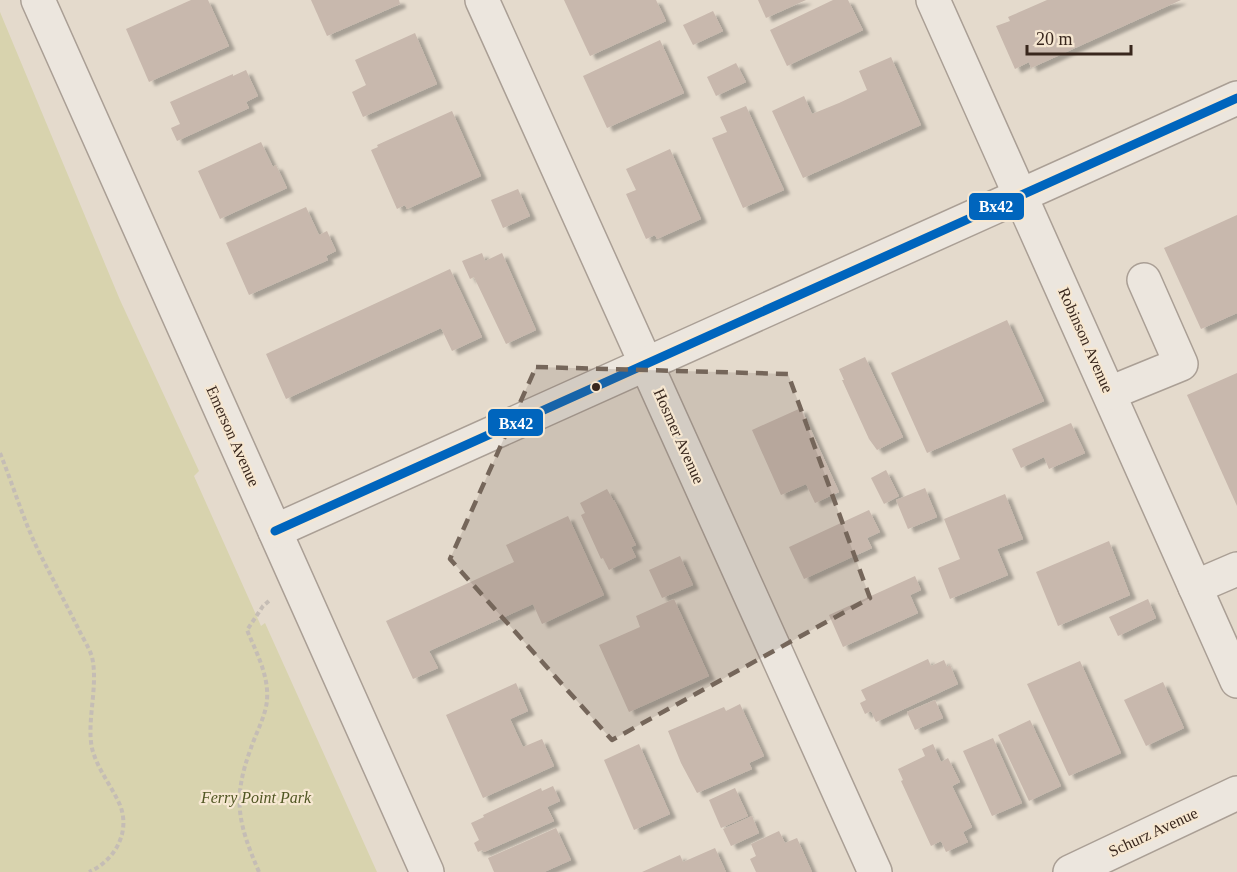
<svg xmlns="http://www.w3.org/2000/svg" width="1237" height="872" font-family="'Times New Roman',serif">
<style>
.green{fill:#d8d3ae}
.building{fill:#c8b8ad;filter:url(#shadow)}
.lines{fill:none;stroke-linecap:round;stroke-linejoin:round}
.minor-casing{stroke:#aa9f95;stroke-width:36}
.path{stroke:#c5bdb5;stroke-width:4;stroke-dasharray:4.5 3;stroke-linecap:butt}
.minor{stroke:#ece6de;stroke-width:33}
.bus-1-casing{stroke:#f6e7d1;stroke-width:14}
.bus-1{stroke:#0065bd;stroke-width:9}
.marked{fill:#75665a;fill-opacity:0.2;stroke:#75665a;stroke-width:4.5;stroke-dasharray:12 8;stroke-linejoin:round}
.bus-dot{fill:#39271d;stroke:#f6e7d1;stroke-width:2}
.labels{text-anchor:middle;dominant-baseline:central;stroke-width:4.5;stroke-linejoin:round;paint-order:stroke}
.street-label{font-size:16px;fill:#39271d;stroke:#f6e7d1}
.park-label{font-size:16px;font-style:italic;fill:#505623;stroke:#f6e7d1}
.line-badge{stroke:#f6e7d1;stroke-width:2}
.badge-label{font-size:16px;text-anchor:middle;font-weight:bold;fill:#fff}
</style>
<defs>
<filter id="shadow"><feDropShadow dx="6" dy="4" stdDeviation="1.5" flood-color="#0004"/></filter>
</defs>
<rect width="100%" height="100%" fill="#e4dacc"/>
<!-- green -->
<polygon class="green" points="0,12 120,300 199,471 194,476 261,626 265,623 377,872 0,872"/>
<!-- building -->
<g class="building">
<polygon points="191,0 208,0 229,46 149,82 126,29"/>
<polygon points="311,0 399,0 400,4 327,36"/>
<polygon points="564,0 656,0 666,21 590,56"/>
<polygon points="758,0 806,0 766,18"/>
<polygon points="833,0 848,0 863,30 787,66 770,30"/>
<polygon points="1047,0 1181,0 1031,68 1029,62 1015,69 996,26 1010,21 1008,17"/>
<polygon points="713,11 723,31 693,45 683,25"/>
<polygon points="415,33 437,84 363,117 352,92 366,85 355,60"/>
<polygon points="660,40 684,93 607,128 583,76"/>
<polygon points="891,57 921,125 803,178 772,111 804,96 812,114 839,103 867,90 859,71"/>
<polygon points="736,63 746,82 716,96 707,77"/>
<polygon points="246,70 258,96 246,102 249,108 177,141 171,128 180,124 170,102 233,74 233,76"/>
<polygon points="746,106 784,190 743,208 712,138 727,132 720,117"/>
<polygon points="452,111 481,176 407,209 405,205 397,209 371,150 378,147 377,145"/>
<polygon points="261,142 273,167 276,165 287,188 220,219 198,171"/>
<polygon points="670,149 701,219 657,239 655,235 646,239 626,194 636,190 626,169"/>
<polygon points="518,189 530,216 503,228 491,200"/>
<polygon points="306,207 319,235 327,231 336,251 326,256 328,260 249,295 226,243"/>
<polygon points="1237,215 1237,313 1201,329 1164,248"/>
<polygon points="482,253 485,261 502,253 536,330 506,344 474,277 470,279 462,261"/>
<polygon points="450,269 482,337 452,351 441,328 286,399 266,354"/>
<polygon points="1007,320 1044,401 927,453 891,373"/>
<polygon points="865,357 903,437 877,450 869,439 842,380 844,380 839,369"/>
<polygon points="1237,373 1237,506 1187,395"/>
<polygon points="801,408 839,492 815,503 806,484 781,495 752,430"/>
<polygon points="1071,423 1085,453 1049,469 1044,457 1021,468 1012,449"/>
<polygon points="886,470 899,496 884,504 871,478"/>
<polygon points="925,488 937,517 908,529 896,500"/>
<polygon points="607,489 613,500 614,500 636,545 631,547 636,557 609,570 603,558 601,559 581,515 585,513 580,503"/>
<polygon points="1005,494 1023,539 997,549 1008,575 950,599 938,568 960,559 944,519"/>
<polygon points="869,510 880,532 867,538 872,548 804,579 789,547"/>
<polygon points="568,516 604,595 542,624 533,604 429,651 438,668 413,679 386,621 514,562 506,545"/>
<polygon points="1109,541 1130,595 1058,626 1036,572"/>
<polygon points="680,556 693,585 662,598 649,570"/>
<polygon points="915,576 921,590 910,595 918,613 843,647 829,615"/>
<polygon points="674,599 709,676 629,712 599,645 640,627 636,616"/>
<polygon points="1148,599 1156,618 1118,636 1109,617"/>
<polygon points="928,659 931,666 944,660 947,667 950,665 958,684 876,722 871,711 865,714 860,703 866,700 861,690"/>
<polygon points="1080,661 1121,753 1069,776 1027,684"/>
<polygon points="1163,682 1184,728 1146,746 1124,700"/>
<polygon points="516,683 528,711 510,719 523,747 542,739 554,766 483,798 446,715"/>
<polygon points="935,700 943,718 915,730 907,712"/>
<polygon points="740,704 764,756 749,763 752,769 697,793 681,763 668,731 724,707 726,711"/>
<polygon points="1030,720 1061,786 1029,801 998,735"/>
<polygon points="993,738 1022,803 992,816 963,751"/>
<polygon points="639,744 670,814 634,830 604,760"/>
<polygon points="933,744 941,762 948,758 960,782 952,786 972,827 963,832 968,842 946,852 941,841 931,846 901,781 903,780 898,769 925,756 922,749"/>
<polygon points="553,786 560,801 547,807 554,821 484,852 482,850 478,852 474,843 479,840 471,823 484,817 483,815 541,788 542,791"/>
<polygon points="735,788 748,816 721,828 709,800"/>
<polygon points="752,816 759,833 731,846 723,829"/>
<polygon points="556,828 571,860 544,872 494,872 488,858"/>
<polygon points="779,831 785,843 797,838 812,872 756,872 750,859 756,856 751,844"/>
<polygon points="715,848 726,872 642,872 680,855 683,862"/>
</g>
<g class="lines">
<!-- minor casing -->
<g class="minor-casing">
<g id="minor">
<polyline points="38,0 427,872"/>
<polyline points="482,0 875,872"/>
<polyline points="933,0 1237,681"/>
<polyline points="1110,393 1181,364 1144,280"/>
<polyline points="275,531 1237,98"/>
<polyline points="1195,587 1237,569"/>
<polyline points="1070,872 1237,793"/>
</g>
</g>
<!-- path -->
<g class="path">
<path d="M 0,453 C 13,485 23,519 38,550 C 51,576 65,602 78,628 C 82,637 89,647 92,657 C 99,687 85,725 93,752 C 99,771 112,787 120,805 C 131,833 114,861 89,872"/>
<path d="M 259,872 C 238,823 232,799 251,748 C 256,733 266,715 267,700 C 269,675 256,652 247,630 L 263,606 L 270,600"/>
</g>
<!-- minor -->
<use href="#minor" class="minor"/>
<!-- bus-1 casing -->
<g class="bus-1-casing">
<polyline id="bus-1" points="275,531 1237,98"/>
</g>
<!-- bus-1 -->
<use href="#bus-1" class="bus-1"/>
</g>
<!-- marked area -->
<path class="marked" d="M 536,367 L 788,374 L 870,598 L 612,740 L 450,559 Z"/>
<!-- markers -->
<circle class="bus-dot" cx="596" cy="387" r="5"/>
<g class="labels">
<!-- street labels -->
<g class="street-label">
<text transform="translate(1086 340) rotate(66)">Robinson Avenue</text>
<text transform="translate(233 436) rotate(66)">Emerson Avenue</text>
<text transform="translate(679 436) rotate(66)">Hosmer Avenue</text>
<text transform="translate(1153 832) rotate(-25)">Schurz Avenue</text>
</g>
<!-- park labels -->
<g class="park-label">
<text x="256" y="797">Ferry Point Park</text>
</g>
</g>
<g class="line-badge">
<rect x="968" y="192" width="57" height="29" rx="6" fill="#0065bd"/>
<rect x="487" y="408" width="57" height="29" rx="6" fill="#0065bd"/>
</g>
<g class="badge-label">
<text x="996" y="212">Bx42</text>
<text x="516" y="429">Bx42</text>
</g>
<!-- scale -->
<path d="M1027 45v9h104v-9" fill="none" stroke="#39271d" stroke-width="3"/>
<text x="1036" y="45" font-size="18" fill="#39271d" stroke="#f6e7d1" stroke-width="4.5" paint-order="stroke">20 m</text>
</svg>
